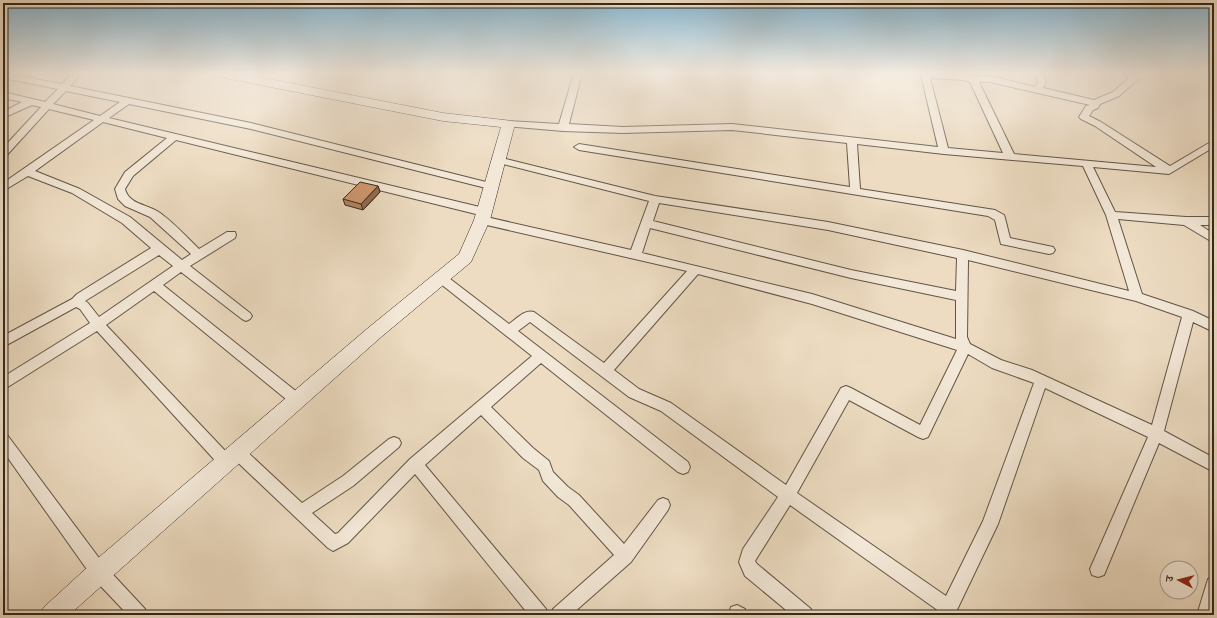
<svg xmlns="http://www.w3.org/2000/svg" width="1217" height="618" font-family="'IM FELL French Canon','Noto Serif Devanagari',serif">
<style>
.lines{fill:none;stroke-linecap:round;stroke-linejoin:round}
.street-casing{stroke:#615546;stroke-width:2}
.secondary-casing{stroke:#32281d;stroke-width:1}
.street{fill:#f3e8d7;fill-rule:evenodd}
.secondary{fill:#f3e8d7;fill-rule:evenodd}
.wall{fill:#b58461;stroke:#32281d}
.shaded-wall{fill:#936b4f;stroke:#32281d}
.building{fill:#d29971;stroke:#32281d}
</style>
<rect width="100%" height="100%" fill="#eddcc2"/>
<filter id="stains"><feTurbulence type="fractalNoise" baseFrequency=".005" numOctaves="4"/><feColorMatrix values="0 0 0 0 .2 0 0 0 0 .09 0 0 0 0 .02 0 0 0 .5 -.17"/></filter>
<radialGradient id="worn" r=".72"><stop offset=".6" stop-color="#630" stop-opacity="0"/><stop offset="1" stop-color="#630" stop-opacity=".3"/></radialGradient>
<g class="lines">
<!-- street casing -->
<g class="street-casing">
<g id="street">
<path d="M 3,73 L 62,84 L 72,73 L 81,73 L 70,86 L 251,123 L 494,184 L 495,186 L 494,188 L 490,189 L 251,129 L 129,104 L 109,118 L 484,208 L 488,209 L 489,212 L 488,215 L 484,216 L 176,140 L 133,176 L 125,189 C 129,204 145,204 157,211 C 169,218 188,238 199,249 L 227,232 L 235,232 L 236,235 L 235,238 L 190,266 L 250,313 L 252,316 L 250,319 L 246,321 L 242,319 L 181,272 L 163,285 L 302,396 L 304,400 L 302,404 L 297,406 L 292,404 L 154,291 L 106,325 L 231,457 L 233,462 L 231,467 L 226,469 L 221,467 L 97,331 L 3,390 L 3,377 L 90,323 L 80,309 L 76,307 L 3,347 L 3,336 L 72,299 L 77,294 L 151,248 L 122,223 L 72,193 L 28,176 L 3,191 L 3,183 L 94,120 L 49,109 L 6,156 L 3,157 L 3,148 L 41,107 L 32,105 L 3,118 L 3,112 L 22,102 L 3,98 L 3,92 L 45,102 L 58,89 L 3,78 ZM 66,91 L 120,102 L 100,116 L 53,104 ZM 103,122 L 167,138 L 125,172 L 115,189 L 118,199 L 125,206 L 150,217 L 191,254 L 182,260 L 130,217 L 80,189 L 35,171 ZM 159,255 L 173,266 L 99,317 L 88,303 L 85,301 Z"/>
<path d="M 574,73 L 582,73 L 569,124 L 623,127 L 732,124 L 938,147 L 921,75 L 922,73 L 965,74 L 975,77 L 990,76 L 1035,87 L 1038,83 L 1035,73 L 1043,73 L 1046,83 L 1043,88 L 1094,100 L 1113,92 L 1128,79 L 1126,73 L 1134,73 L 1136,80 L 1135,82 L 1119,96 L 1100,104 L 1098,108 L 1093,110 L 1089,116 L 1101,122 L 1170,166 L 1214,140 L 1214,147 L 1169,174 L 1093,167 L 1115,212 L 1186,217 L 1214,217 L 1214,225 L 1200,225 L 1214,234 L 1214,243 L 1184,225 L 1118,219 L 1142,294 L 1193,311 L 1214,321 L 1214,332 L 1193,322 L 1164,431 L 1214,458 L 1214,472 L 1159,443 L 1104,575 L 1098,577 L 1092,575 L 1090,569 L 1148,437 L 1045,388 L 998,524 L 955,614 L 952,615 L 943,614 L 790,505 L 755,561 L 757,564 L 811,609 L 813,615 L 792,615 L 745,576 L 739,562 L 743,549 L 778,497 L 661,411 L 629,397 L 530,322 L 518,331 L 688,462 L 690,467 L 688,472 L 683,474 L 678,472 L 541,363 L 491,407 L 533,448 L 549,461 L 553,472 L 568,487 L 579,495 L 624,544 L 658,500 L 663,498 L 668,500 L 670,505 L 668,510 L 631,562 L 571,615 L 551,615 L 553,609 L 614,555 L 569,505 L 558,497 L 543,481 L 539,470 L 523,458 L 481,415 L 425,465 L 546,609 L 548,615 L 529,615 L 415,474 L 348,543 L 333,551 L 328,548 L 232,457 L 230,452 L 232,447 L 237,446 L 242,447 L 302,503 L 343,476 L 389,439 L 394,437 L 399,439 L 401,443 L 399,447 L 353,486 L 312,513 L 335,534 L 338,533 L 410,459 L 532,356 L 437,281 L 435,278 L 437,275 L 441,274 L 445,275 L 509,324 C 516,319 525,309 534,312 L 604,363 L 687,271 L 478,223 L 477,220 L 478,217 L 482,216 L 631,250 L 649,201 L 495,162 L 493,160 L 495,158 L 498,157 L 655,196 L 828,222 L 963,250 L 1129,291 L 1106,215 L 1083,166 L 944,154 L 857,144 L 860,189 L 995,210 L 1004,215 L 1005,218 L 1010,238 L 1053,247 L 1055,250 L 1053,253 L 1049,254 L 1001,244 L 995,220 L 988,216 L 579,150 L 574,147 L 579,144 L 850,187 L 847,143 L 732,130 L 623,133 L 563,131 L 505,126 L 503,124 L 505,122 L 508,121 L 559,124 ZM 930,78 L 964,80 L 970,82 L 1003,153 L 948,148 ZM 979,82 L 990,82 L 1090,105 L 1086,106 L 1079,117 L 1081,119 L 1095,126 L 1156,167 L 1014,154 ZM 659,203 L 828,230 L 957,258 L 956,291 L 851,270 L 653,221 ZM 650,228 L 851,278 L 956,300 L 956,339 L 812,294 L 642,253 ZM 968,260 L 1136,301 L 1182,317 L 1152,425 L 1032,370 L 1001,360 L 970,344 L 967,337 ZM 698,274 L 812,304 L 957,350 L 920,425 L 851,388 L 846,386 L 841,388 L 786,485 L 671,403 L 639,389 L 614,370 ZM 968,354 L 992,368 L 1034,383 L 983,521 L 946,596 L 797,493 L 849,400 L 918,437 L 923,439 L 928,437 Z"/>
<polygon points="3,434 8,436 105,566 145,609 147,615 128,615 93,578 3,451"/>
<polygon points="1214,577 1213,615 1197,615 1208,579"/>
<polygon points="737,605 745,609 747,615 730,615 729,613 731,607"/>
</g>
</g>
<!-- secondary casing -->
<g class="secondary-casing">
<polygon id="secondary" points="214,73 238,73 443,113 513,121 515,124 490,220 471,262 380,338 69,615 40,615 44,607 91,564 368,328 459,254 474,220 501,127 443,121 220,77 216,76"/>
</g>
<!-- street -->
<use href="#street" class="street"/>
<!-- secondary -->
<use href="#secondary" class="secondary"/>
</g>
<!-- wall -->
<polygon class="wall" points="378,186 380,192 363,210 345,205 343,199"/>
<!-- shaded-wall -->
<polygon class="shaded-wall" points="378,186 380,192 363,210 361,204"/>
<!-- building -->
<polygon class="building" points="360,182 378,186 361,204 343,199"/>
<!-- sky -->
<linearGradient id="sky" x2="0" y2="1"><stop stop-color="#89b7d0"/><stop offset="0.46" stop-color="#f7efe4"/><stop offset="1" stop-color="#f7efe4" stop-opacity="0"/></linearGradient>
<rect width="1217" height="159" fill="url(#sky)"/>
<!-- margin -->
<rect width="1217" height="618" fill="none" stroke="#eddcc2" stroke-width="16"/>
<rect x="4" y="4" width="1209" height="610" fill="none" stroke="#32281d" stroke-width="2"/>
<rect x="8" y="8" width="1201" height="602" fill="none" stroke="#32281d"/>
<!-- north arrow -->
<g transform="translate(1179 580) rotate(277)"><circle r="19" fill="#f3e8d7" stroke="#a69b8d"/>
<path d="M0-3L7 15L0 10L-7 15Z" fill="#8f2418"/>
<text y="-6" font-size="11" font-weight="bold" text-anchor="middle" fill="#32281d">उ</text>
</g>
<rect width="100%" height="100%" filter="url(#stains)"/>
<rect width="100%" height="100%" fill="url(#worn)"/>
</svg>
